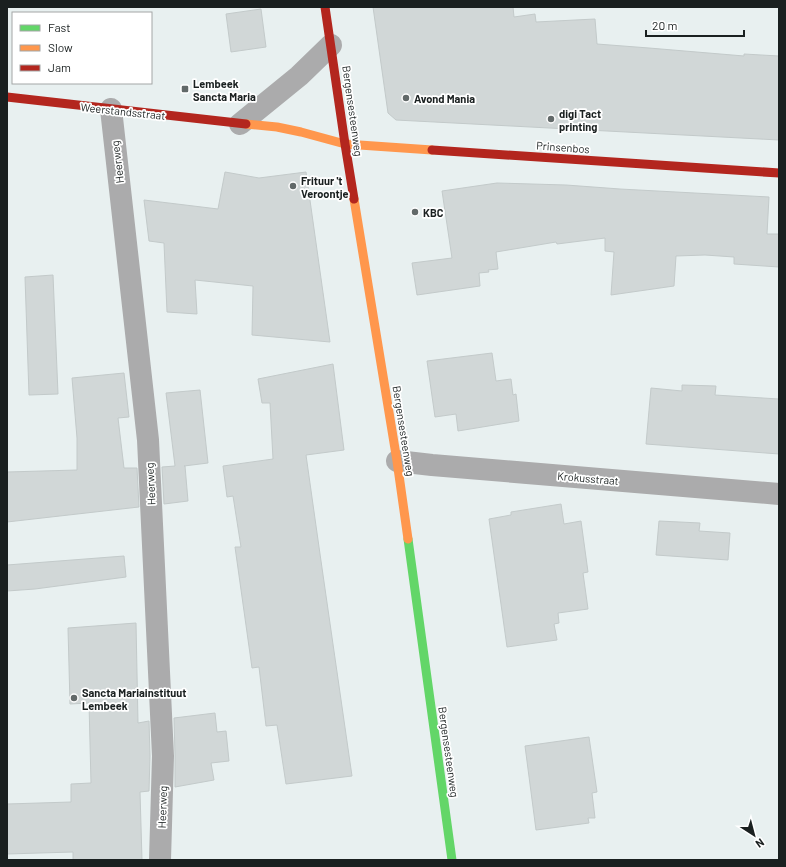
<svg xmlns="http://www.w3.org/2000/svg" width="786" height="867" font-family="Barlow,sans-serif">
<style>
.building{fill:#d1d7d7;stroke:#c3caca}
.lines{fill:none;stroke-linecap:round;stroke-linejoin:round}
.street{stroke:#ababac;stroke-width:22}
.fast{stroke:#63d668;stroke-width:9}
.slow{stroke:#ff974d;stroke-width:9}
.jam{stroke:#b3261e;stroke-width:9}
.poi-dot{fill:#626969;stroke:#fff;stroke-width:1.5}
.labels{text-anchor:middle;dominant-baseline:central;stroke-width:3.5;stroke-linejoin:round;paint-order:stroke}
.poi-label{font-size:11px;font-weight:bold;fill:#1a2020;stroke:#fff;text-anchor:start}
.street-label{font-size:11px;fill:#1a2020;stroke:#fff}
</style>
<rect width="100%" height="100%" fill="#e8f0f0"/>
<!-- building -->
<g class="building">
<polygon points="373,7 513,7 514,17 535,14 536,22 595,19 597,44 649,48 744,56 744,54 779,56 779,140 396,120 388,113"/>
<polygon points="261,9 266,47 231,52 226,14"/>
<polygon points="225,172 259,178 306,172 330,342 252,335 253,286 195,280 197,314 167,312 164,243 149,241 144,200 218,209"/>
<polygon points="497,183 566,185 620,189 769,197 767,234 779,234 779,267 734,264 734,257 705,255 676,256 674,286 611,295 614,252 605,251 605,238 557,244 556,242 496,252 498,269 488,270 489,272 479,273 480,286 417,295 412,263 452,258 442,191"/>
<polygon points="53,275 58,394 29,395 25,277"/>
<polygon points="492,353 496,381 511,379 513,395 516,394 519,421 458,431 456,414 435,417 427,361"/>
<polygon points="333,364 344,450 306,455 320,554 352,776 286,784 277,725 266,726 259,667 252,668 235,547 241,547 233,496 227,497 223,466 273,459 270,403 262,403 258,379"/>
<polygon points="124,373 129,417 118,418 124,468 137,468 139,507 7,522 7,472 77,470 77,438 72,378"/>
<polygon points="682,385 716,386 715,395 779,399 779,454 646,444 651,388 682,391"/>
<polygon points="200,390 208,463 184,466 185,466 188,501 164,504 162,467 175,466 166,393"/>
<polygon points="561,504 564,524 581,521 588,572 583,573 588,609 558,613 559,623 554,624 557,640 507,647 489,519 511,515 511,512"/>
<polygon points="659,521 700,523 699,531 730,533 728,560 656,555"/>
<polygon points="124,556 126,577 35,589 7,591 7,565"/>
<polygon points="136,623 138,723 149,721 150,756 149,791 140,792 142,860 73,860 73,852 7,854 7,804 71,802 71,784 91,783 89,703 70,704 68,628"/>
<polygon points="215,713 217,732 226,731 229,761 211,763 214,780 175,787 175,755 174,718"/>
<polygon points="589,737 597,792 592,793 595,818 588,818 589,823 536,830 525,746"/>
</g>
<g class="lines">
<!-- street -->
<g class="street">
<polyline points="111,109 148,440 163,756 160,860"/>
<polyline points="240,124 299,76 331,45"/>
<polyline points="397,461 432,465 779,494"/>
</g>
<!-- fast -->
<polyline class="fast" points="408,539 452,860"/>
<!-- slow -->
<g class="slow">
<polyline points="246,124 277,127 301,132 345,144 432,150"/>
<polyline points="354,199 397,461 408,539"/>
</g>
<!-- jam -->
<g class="jam">
<polyline points="325,7 345,144 354,199"/>
<polyline points="7,97 246,124"/>
<polyline points="432,150 779,173"/>
</g>
</g>
<!-- markers -->
<g class="poi-dot">
<rect x="181" y="85" width="8" height="8" rx="2"/>
<circle cx="406" cy="98" r="4"/>
<circle cx="551" cy="119" r="4"/>
<circle cx="293" cy="186" r="4"/>
<circle cx="415" cy="212" r="4"/>
<circle cx="74" cy="698" r="4"/>
</g>
<g class="labels">
<!-- poi labels -->
<g class="poi-label">
<text x="193" y="83">Lembeek<tspan x="193" dy="13">Sancta Maria</tspan></text>
<text x="414" y="98">Avond Mania</text>
<text x="559" y="113">digi Tact<tspan x="559" dy="13">printing</tspan></text>
<text x="301" y="180">Frituur 't<tspan x="301" dy="13">Veroontje</tspan></text>
<text x="423" y="212">KBC</text>
<text x="82" y="692">Sancta Mariainstituut<tspan x="82" dy="13">Lembeek</tspan></text>
</g>
<!-- street labels -->
<g class="street-label">
<text transform="translate(123 111) rotate(6)">Weerstandsstraat</text>
<text transform="translate(353 111) rotate(82)">Bergensesteenweg</text>
<text transform="translate(563 147) rotate(4)">Prinsenbos</text>
<text transform="translate(117 162) rotate(-97)">Heerweg</text>
<text transform="translate(404 431) rotate(81)">Bergensesteenweg</text>
<text transform="translate(588 478) rotate(5)">Krokusstraat</text>
<text transform="translate(150 484) rotate(-93)">Heerweg</text>
<text transform="translate(449 752) rotate(82)">Bergensesteenweg</text>
<text transform="translate(162 807) rotate(-88)">Heerweg</text>
</g>
</g>
<!-- border -->
<rect width="786" height="867" fill="none" stroke="#1a2020" stroke-width="16"/>
<!-- legend -->
<rect x="12" y="12" width="140" height="72" fill="#ffffff" stroke="#a3a6a6"/>
<rect x="20" y="25" width="20" height="6" fill="#63d668" stroke="#a3a6a6"/>
<text x="48" y="32" font-size="12" fill="#1a2020">Fast</text>
<rect x="20" y="45" width="20" height="6" fill="#ff974d" stroke="#a3a6a6"/>
<text x="48" y="52" font-size="12" fill="#1a2020">Slow</text>
<rect x="20" y="65" width="20" height="6" fill="#b3261e" stroke="#a3a6a6"/>
<text x="48" y="72" font-size="12" fill="#1a2020">Jam</text>
<!-- north arrow -->
<g transform="translate(754 835) rotate(144)" stroke="#ffffff" stroke-width="3" paint-order="stroke">
<path d="M0-3L7 15L0 10L-7 15Z" fill="#1a2020"/>
<text y="-6" font-size="11" font-weight="bold" text-anchor="middle" fill="#1a2020">N</text>
</g>
<!-- scale -->
<path d="M646 30v6h98v-6" fill="none" stroke="#1a2020" stroke-width="2"/>
<text x="652" y="30" font-size="12" fill="#1a2020" stroke="#ffffff" stroke-width="3" paint-order="stroke">20 m</text>
</svg>
